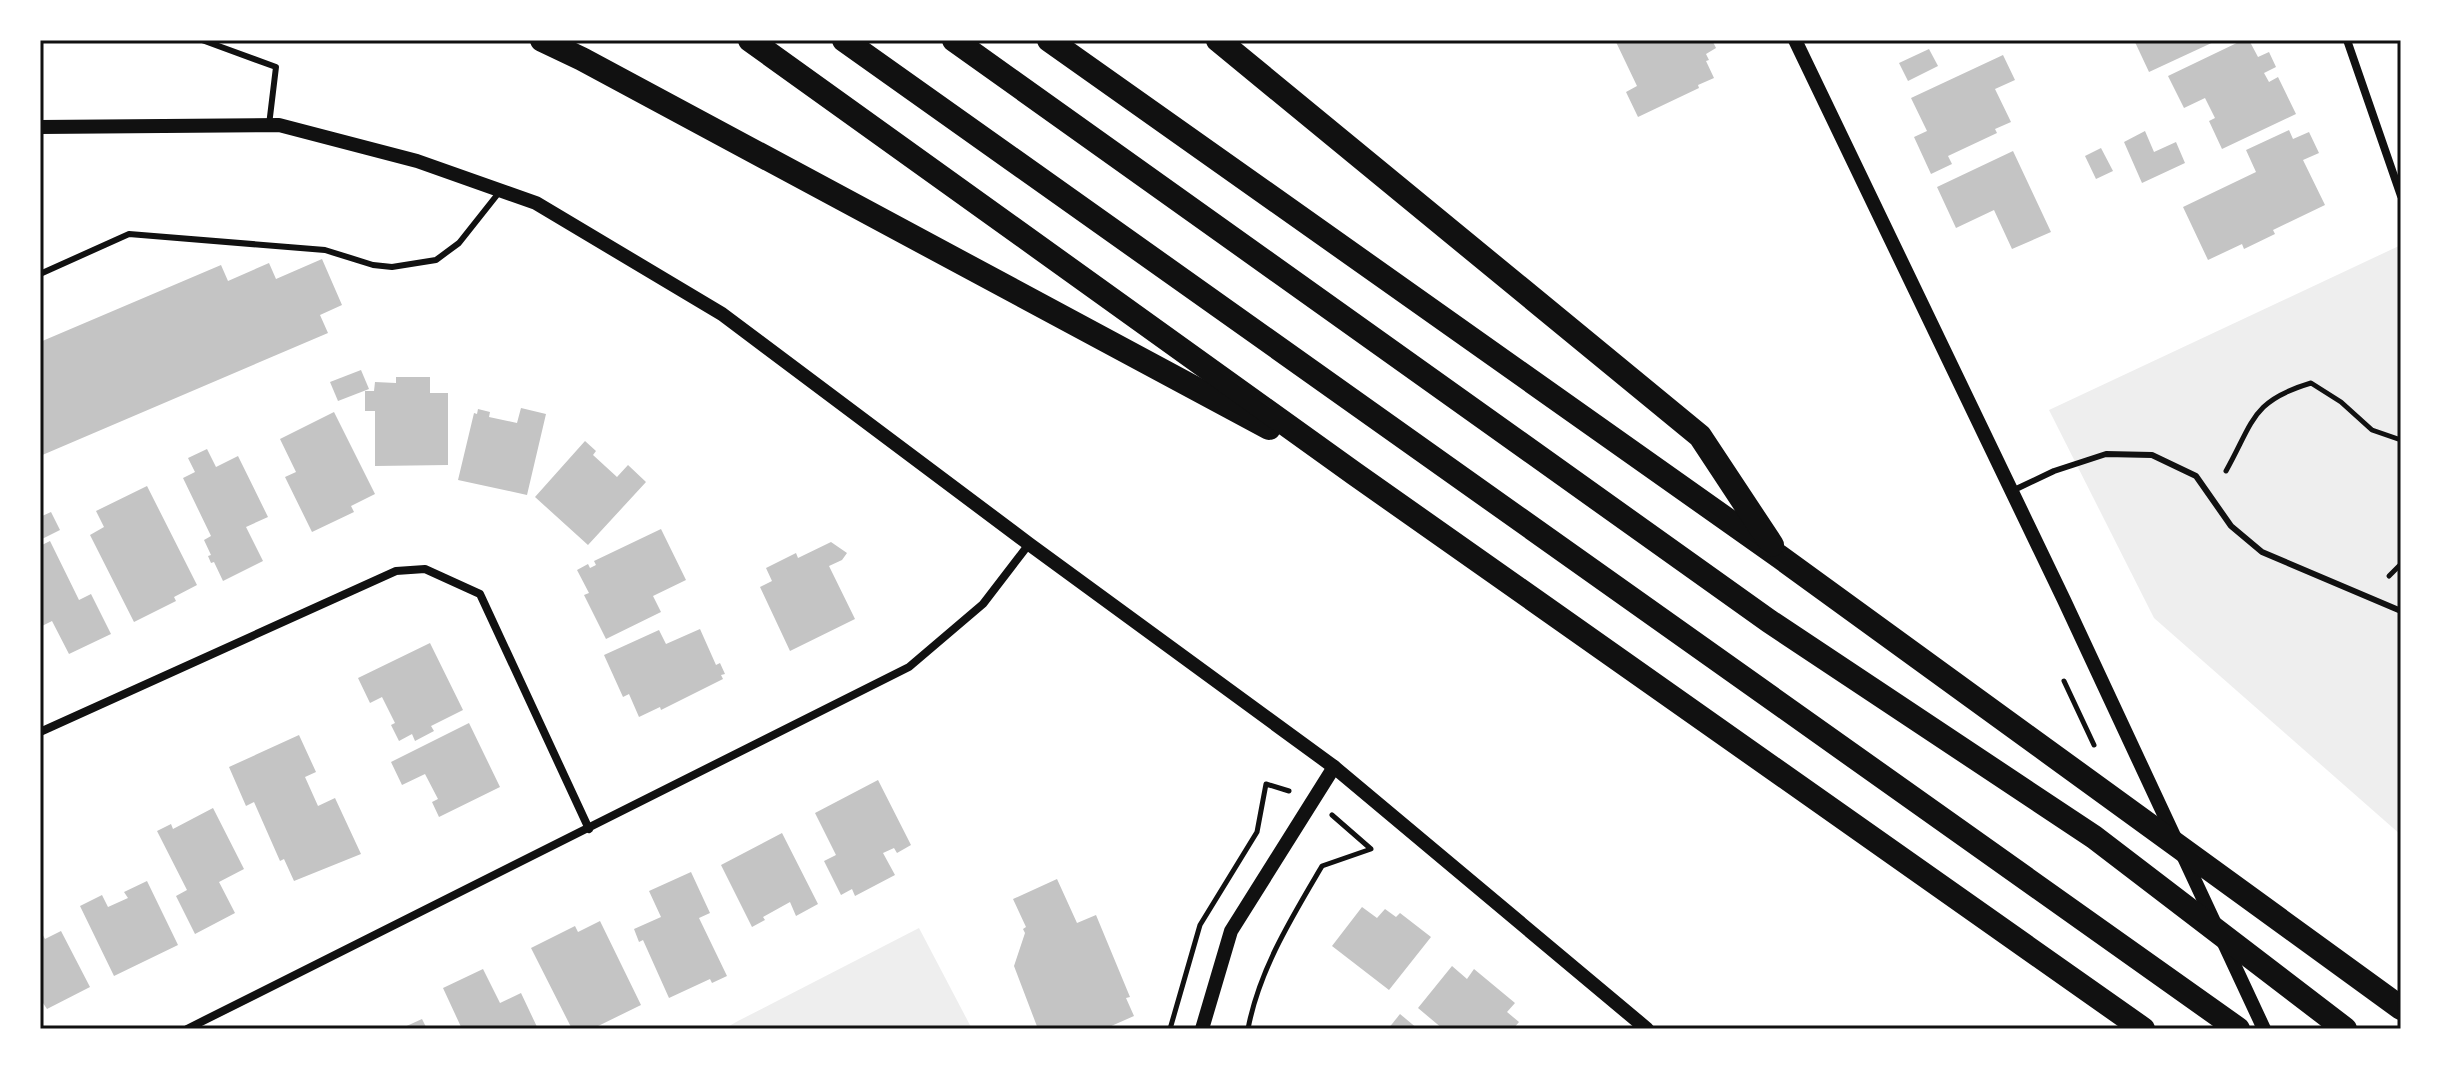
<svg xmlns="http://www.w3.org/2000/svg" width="2441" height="1069" font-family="'Noto Sans',sans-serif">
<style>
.green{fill:#eee}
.building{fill:#c4c4c4}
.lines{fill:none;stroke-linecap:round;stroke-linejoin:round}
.path{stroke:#111;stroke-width:5}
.service{stroke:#111;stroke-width:6}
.minor{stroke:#111;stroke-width:8}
.tertiary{stroke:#111;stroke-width:14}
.motorway{stroke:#111;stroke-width:24}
.neatline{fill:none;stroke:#111;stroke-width:3}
</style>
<rect width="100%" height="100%" fill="#fff"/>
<!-- green -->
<g class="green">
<polygon points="2401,245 2401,835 2154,618 2049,410"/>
<polygon points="919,928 972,1029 724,1029 738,1021"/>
</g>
<!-- building -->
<g class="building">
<polygon points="1621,40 1712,40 1716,48 1706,54 1709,60 1706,61 1714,78 1698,85 1699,88 1638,117 1626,92 1637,86 1616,42"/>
<polygon points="2134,40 2218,40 2149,72"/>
<polygon points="2243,40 2249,40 2258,57 2269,52 2276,67 2264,73 2269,82 2278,77 2296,114 2222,149 2209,121 2215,118 2205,98 2184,108 2168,76"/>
<polygon points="1929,49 1938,66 1908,81 1899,63"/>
<polygon points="2003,55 2015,80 1995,89 2011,122 1995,129 1997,133 1948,156 1952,164 1931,174 1914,137 1927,131 1911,98"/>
<polygon points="2289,130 2293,139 2309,132 2319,153 2303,160 2325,205 2273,230 2275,234 2244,249 2242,244 2208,260 2183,207 2256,172 2246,150"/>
<polygon points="2145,131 2154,152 2176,142 2185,163 2142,183 2124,142"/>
<polygon points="2101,148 2113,171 2096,179 2085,156"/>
<polygon points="2013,151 2051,232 2012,249 1994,210 1956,228 1937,187"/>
<polygon points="322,259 342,305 320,315 328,333 40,456 40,342 221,265 228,281 269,263 276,279"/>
<polygon points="361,370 369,389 338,401 330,382"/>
<polygon points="396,377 430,377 430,393 448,393 448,465 375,466 375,411 365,411 365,391 374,391 375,382 396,383"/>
<polygon points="521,408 546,414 527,495 458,480 474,413 477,414 478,409 490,412 489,417 517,423"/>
<polygon points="334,412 375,494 351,506 354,512 312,532 285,477 296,472 280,439"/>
<polygon points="585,441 596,451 593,455 617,477 628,465 646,482 588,545 535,497"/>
<polygon points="207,449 216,467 238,456 268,517 246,527 263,561 223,581 214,562 211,563 208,556 211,555 204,540 211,536 183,478 195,472 188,458"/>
<polygon points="147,486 197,585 174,597 176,601 134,622 90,535 104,527 96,511"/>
<polygon points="51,512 60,530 40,540 40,517"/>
<polygon points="661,529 686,580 653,596 661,612 606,639 584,595 589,593 577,570 588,564 590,568 596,565 594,561"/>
<polygon points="50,541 79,600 91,594 111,634 69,654 52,621 40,627 40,546"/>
<polygon points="831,542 847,553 842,560 829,566 855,619 790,651 760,587 772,581 766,568 796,553 798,558"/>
<polygon points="700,629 716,665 720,663 725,674 721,675 723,679 661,710 660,707 639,717 629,694 623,697 604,655 659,630 666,644"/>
<polygon points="430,643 463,710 431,726 434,731 415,741 412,734 399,741 391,725 395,723 382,697 370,703 358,678"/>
<polygon points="469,723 500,787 439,817 432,802 438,799 425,774 402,785 391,762"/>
<polygon points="299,735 316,772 305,777 318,806 335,798 361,854 294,881 284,859 280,861 254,802 246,806 229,767"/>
<polygon points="878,780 911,845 897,853 894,848 883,853 895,875 855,896 852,889 841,895 824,861 836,855 815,813"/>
<polygon points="213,808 244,869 219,882 235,913 195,934 176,896 187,890 157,831 171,824 173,829"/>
<polygon points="782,833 818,904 796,916 790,902 763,917 765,920 752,927 721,865"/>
<polygon points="691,872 710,913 699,918 727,976 712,983 710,979 669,998 643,940 639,942 634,929 661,917 649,891"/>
<polygon points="1057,879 1077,923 1096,915 1130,997 1126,998 1134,1016 1109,1027 1110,1029 1038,1029 1014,966 1025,933 1023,929 1026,927 1013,899"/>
<polygon points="147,881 178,945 114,976 80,906 102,895 108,907 128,898 124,892"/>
<polygon points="1362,907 1377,918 1385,909 1396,917 1400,913 1431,937 1389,990 1332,946"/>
<polygon points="600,921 641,1005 592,1029 572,1029 531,948 575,926 578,932"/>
<polygon points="40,930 45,939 61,931 90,987 47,1009 43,1003 40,1005"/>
<polygon points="1452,966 1467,979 1474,969 1515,1003 1507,1012 1519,1022 1513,1029 1443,1029 1418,1008"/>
<polygon points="483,969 500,1003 521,993 538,1029 462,1029 443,988"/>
<polygon points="1400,1014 1418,1029 1388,1029"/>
<polygon points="422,1019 427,1029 400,1029"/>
</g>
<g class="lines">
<!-- path -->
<g class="path">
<path d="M 2226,471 C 2254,421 2251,401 2311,383 L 2341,402 L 2372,430 L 2401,440"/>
<polyline points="2389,576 2401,564"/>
<polyline points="2064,681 2094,745"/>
<polyline points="1170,1029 1200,925 1257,832 1266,784 1289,791"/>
<path d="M 1248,1029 C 1259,970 1292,917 1322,866 L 1371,849 L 1332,815"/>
</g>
<!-- service -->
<g class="service">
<polyline points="202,40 276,67 269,125"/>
<polyline points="40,274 129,234 325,250 373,265 392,267 436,260 459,243 501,190"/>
<polyline points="2014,490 2054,471 2106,454 2152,455 2196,476 2231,526 2262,552 2401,611"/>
</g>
<!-- minor -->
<g class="minor">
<polyline points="2347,40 2401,196"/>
<polyline points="40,732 396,571 425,569 480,594 589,829"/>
<polyline points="187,1029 909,667 983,604 1029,544"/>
</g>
<!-- tertiary -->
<g class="tertiary">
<polyline points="1795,40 2064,600 2264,1029"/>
<polyline points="40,127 279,125 417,161 536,203 722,314 1029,544 1334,767 1647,1029"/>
<polyline points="1202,1029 1231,931 1334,767"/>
</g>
<!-- motorway -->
<g class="motorway">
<polyline points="542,40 582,59 1269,428"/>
<polyline points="750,40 1355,474 2143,1029"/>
<polyline points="844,40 2238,1029"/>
<polyline points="954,40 1769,621 2094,837 2345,1029"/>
<polyline points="1049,40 1780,557 2401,1008"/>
<polyline points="1218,40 1700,436 1772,545"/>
</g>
</g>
<!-- border -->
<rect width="2441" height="1069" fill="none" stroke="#ffffff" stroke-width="84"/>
<rect x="42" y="42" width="2357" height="985" class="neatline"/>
</svg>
